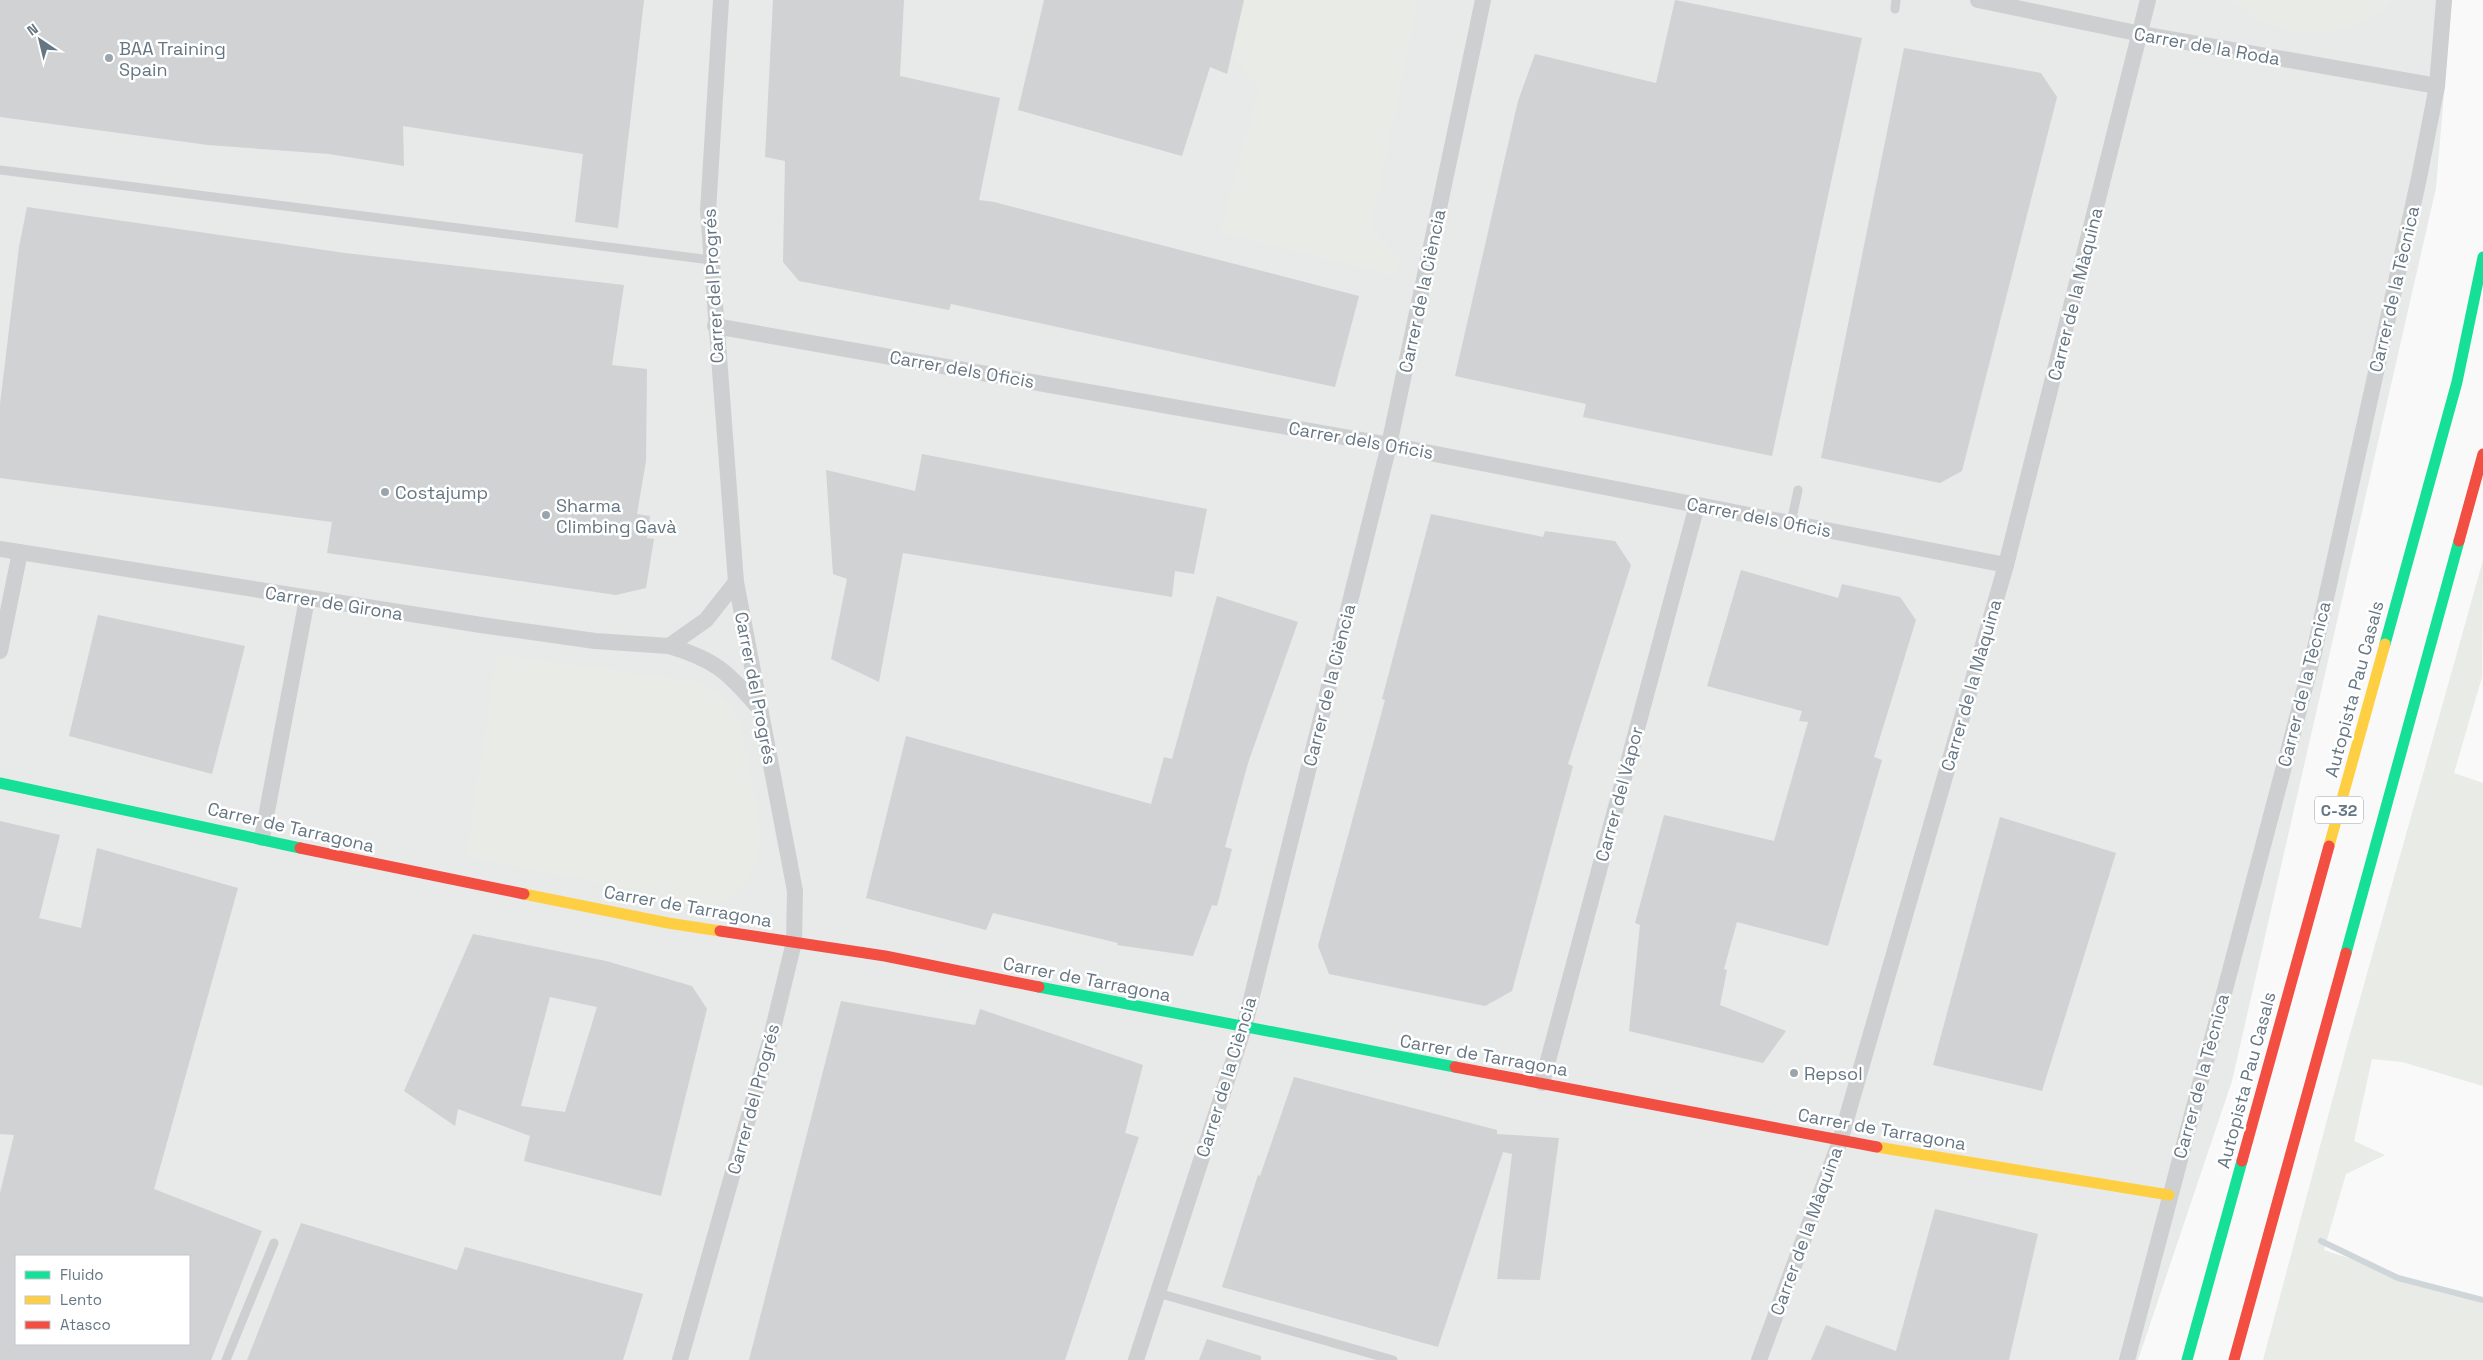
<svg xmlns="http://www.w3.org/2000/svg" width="2483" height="1360" font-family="'Space Grotesk',sans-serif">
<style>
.built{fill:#e8e9e9;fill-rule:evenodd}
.green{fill:#e8ebe6}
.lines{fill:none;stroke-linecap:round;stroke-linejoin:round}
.stream{stroke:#ced6d9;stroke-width:6}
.building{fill:#d0d2d3;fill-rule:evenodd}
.lane{stroke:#cecfd0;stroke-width:9}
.street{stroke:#cecfd0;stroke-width:16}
.fast{stroke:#16e098;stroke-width:11}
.slow{stroke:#ffcf43;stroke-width:11}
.jam{stroke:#f24e42;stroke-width:11}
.poi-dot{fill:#99a4ac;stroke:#fff;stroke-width:2}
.labels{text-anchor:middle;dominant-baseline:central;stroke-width:5;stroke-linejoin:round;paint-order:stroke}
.shield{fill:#fff;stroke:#939fa8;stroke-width:1}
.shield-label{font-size:16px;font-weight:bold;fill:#657683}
.street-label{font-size:18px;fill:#657683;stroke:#fff}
.poi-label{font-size:18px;fill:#657683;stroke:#fff;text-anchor:start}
</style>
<rect width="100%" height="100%" fill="#f9f9f9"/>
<!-- built -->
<path class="built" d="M 0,0 L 2452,0 L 2436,188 L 2232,1081 L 2138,1360 L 0,1360 ZM 16,1256 L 189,1256 L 189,1344 L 16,1344 Z"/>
<!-- green -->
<g class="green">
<polygon points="1244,0 1418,0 1371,228 1402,260 1394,276 1220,232 1259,88 1232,56"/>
<polygon points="2230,0 2394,0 2371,19 2336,32 2298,33 2260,22"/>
<polygon points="2483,560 2482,677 2454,773 2483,783 2483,1086 2402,1062 2372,1059 2354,1141 2385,1155 2346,1174 2324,1250 2483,1303 2483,1360 2263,1360 2347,1045"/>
<path d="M 497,654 L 699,682 C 744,701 743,740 752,783 C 759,822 770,863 736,893 C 728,900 717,906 706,908 C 698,910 688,908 679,908 L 680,898 L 466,857 Z"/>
</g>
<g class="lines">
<!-- stream -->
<polyline class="stream" points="2321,1241 2398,1278 2483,1300"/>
</g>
<!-- building -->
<g class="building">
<polygon points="0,0 644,0 618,228 575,222 583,154 403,126 404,166 329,154 208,145 0,117"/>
<polygon points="773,0 904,0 900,76 1000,98 979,200 994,202 1359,296 1335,387 951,304 949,310 799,281 783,262 785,161 765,157"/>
<polygon points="1044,0 1244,0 1227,74 1210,67 1182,156 1018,110"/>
<polygon points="1675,0 1862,38 1772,456 1583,417 1586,404 1455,376 1518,101 1535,54 1656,83"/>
<polygon points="1904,48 2041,73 2057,97 1962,471 1940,483 1821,458"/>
<polygon points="27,207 345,253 624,285 612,365 647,369 646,461 637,514 650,516 647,538 654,539 646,588 616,595 327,553 332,522 0,478 0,404 19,247"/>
<polygon points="922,454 1207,509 1194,574 1175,571 1172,597 903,553 879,682 831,659 847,579 833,574 826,470 915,491"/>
<polygon points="1431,514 1543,537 1545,531 1615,541 1631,565 1568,764 1573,766 1512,991 1485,1006 1329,974 1318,946 1385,700 1382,699"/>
<polygon points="1741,570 1838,598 1842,584 1900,597 1916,620 1874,757 1882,760 1828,946 1737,922 1724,969 1727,970 1720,1005 1786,1031 1763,1063 1629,1031 1640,925 1635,923 1664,815 1774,841 1808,722 1799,721 1802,711 1707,686"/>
<polygon points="1217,596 1298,622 1248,763 1225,847 1232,849 1217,906 1212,905 1193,956 1117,945 1118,943 993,913 986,930 866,898 906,736 1151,804 1164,757 1172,759"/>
<polygon points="98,615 245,646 212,774 69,736"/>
<polygon points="2000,817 2116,853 2042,1091 1933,1065"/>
<path d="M 0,821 L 60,835 L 39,918 L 81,928 L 97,848 L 238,888 L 154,1189 L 262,1231 L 211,1360 L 0,1360 L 0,1193 L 14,1135 L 0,1134 ZM 16,1256 L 189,1256 L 189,1344 L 16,1344 Z"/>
<path d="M 473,934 L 606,961 L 692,986 L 707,1009 L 661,1196 L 524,1161 L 530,1136 L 458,1109 L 455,1126 L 404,1091 ZM 550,997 L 597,1007 L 565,1112 L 521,1106 Z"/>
<polygon points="841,1001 975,1025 980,1009 1143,1065 1125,1133 1139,1137 1065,1360 749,1360"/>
<polygon points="1294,1077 1497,1130 1497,1134 1559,1138 1540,1280 1497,1279 1512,1154 1503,1152 1438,1347 1222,1287 1258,1175 1260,1176"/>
<polygon points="1935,1209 2038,1234 2009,1360 1811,1360 1826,1325 1896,1351"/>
<polygon points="301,1223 457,1270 465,1247 643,1294 623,1360 247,1360"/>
<polygon points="1207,1339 1261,1356 1261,1360 1199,1360"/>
</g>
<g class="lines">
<!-- lane -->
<g class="lane">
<polyline points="1895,9 1896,0"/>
<polyline points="0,170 711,260"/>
<polyline points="1791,523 1798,490"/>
<polyline points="1158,1293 1393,1360"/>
<polyline points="226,1360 274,1243"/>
</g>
<!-- street -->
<g class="street">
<polyline points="1978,0 2141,34 2437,86"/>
<polyline points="715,326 1389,445 2006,565"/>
<polyline points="0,549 481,625 595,641 669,646 706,620 736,582"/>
<path d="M 669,646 C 714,659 728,672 758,707"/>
<polyline points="0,651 20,552"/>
<polyline points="262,838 307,599"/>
<polyline points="1542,1083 1697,505"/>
<polyline points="680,1360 770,1041 794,942 795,891 736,582 708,211 721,0"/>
<polyline points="1136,1360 1244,1028 1389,445 1483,0"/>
<polyline points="1759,1360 1840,1141 2006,565 2148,0"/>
<polyline points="2127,1360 2313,657 2419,178 2437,86 2444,0"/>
</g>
<!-- fast -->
<g class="fast">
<polyline points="2385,644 2457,382 2483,257"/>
<polyline points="0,783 300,848"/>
<polyline points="2346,953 2459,541"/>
<polyline points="1039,987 1455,1067"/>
<polyline points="2187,1360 2242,1161"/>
</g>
<!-- slow -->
<g class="slow">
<polyline points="2329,846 2385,644"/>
<polyline points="524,894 668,923 720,931"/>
<polyline points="1877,1147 2169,1195"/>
</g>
<!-- jam -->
<g class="jam">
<polyline points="2459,541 2483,454"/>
<polyline points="300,848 524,894"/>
<polyline points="720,931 885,956 1039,987"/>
<polyline points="1455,1067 1877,1147"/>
<polyline points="2242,1161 2329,846"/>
<polyline points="2234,1360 2346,953"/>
</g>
</g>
<!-- markers -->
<g class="poi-dot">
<circle cx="109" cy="58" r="5"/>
<circle cx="385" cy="492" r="5"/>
<circle cx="546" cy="515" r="5"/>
<circle cx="1794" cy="1073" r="5"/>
</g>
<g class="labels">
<!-- shield labels -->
<rect class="shield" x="2315" y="796.5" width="48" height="27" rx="4"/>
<g class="shield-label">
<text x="2339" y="810">C-32</text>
</g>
<!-- street labels -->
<g class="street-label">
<text transform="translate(2207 46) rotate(10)">Carrer de la Roda</text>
<text transform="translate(713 286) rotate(-93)">Carrer del Progrés</text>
<text transform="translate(2394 289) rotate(-77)">Carrer de la Tècnica</text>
<text transform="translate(1422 291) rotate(-78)">Carrer de la Ciència</text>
<text transform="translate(2075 294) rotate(-76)">Carrer de la Màquina</text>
<text transform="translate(962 369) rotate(10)">Carrer dels Oficis</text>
<text transform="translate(1361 440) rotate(10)">Carrer dels Oficis</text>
<text transform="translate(1759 517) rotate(11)">Carrer dels Oficis</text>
<text transform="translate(334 603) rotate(9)">Carrer de Girona</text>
<text transform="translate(2304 684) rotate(-76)">Carrer de la Tècnica</text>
<text transform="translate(1329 685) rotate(-76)">Carrer de la Ciència</text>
<text transform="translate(1971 685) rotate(-74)">Carrer de la Màquina</text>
<text transform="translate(756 688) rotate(79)">Carrer del Progrés</text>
<text transform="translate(2354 689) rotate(-75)">Autopista Pau Casals</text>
<text transform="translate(1619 794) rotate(-75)">Carrer del Vapor</text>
<text transform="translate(291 827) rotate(13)">Carrer de Tarragona</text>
<text transform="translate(688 906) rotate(10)">Carrer de Tarragona</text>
<text transform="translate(1087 979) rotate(11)">Carrer de Tarragona</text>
<text transform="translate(1484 1055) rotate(10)">Carrer de Tarragona</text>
<text transform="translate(2201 1076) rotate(-75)">Carrer de la Tècnica</text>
<text transform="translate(1226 1077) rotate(-73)">Carrer de la Ciència</text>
<text transform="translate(2246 1080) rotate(-75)">Autopista Pau Casals</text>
<text transform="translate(753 1099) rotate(-75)">Carrer del Progrés</text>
<text transform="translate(1882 1129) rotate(10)">Carrer de Tarragona</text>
<text transform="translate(1806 1231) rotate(-70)">Carrer de la Màquina</text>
</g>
<!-- poi labels -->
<g class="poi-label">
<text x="119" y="48">BAA Training<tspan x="119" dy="21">Spain</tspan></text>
<text x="395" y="492">Costajump</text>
<text x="556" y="505">Sharma<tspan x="556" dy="21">Climbing Gavà</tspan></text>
<text x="1804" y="1073">Repsol</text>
</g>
</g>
<!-- legend -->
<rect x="15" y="1255" width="175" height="90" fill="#ffffff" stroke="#c1c8cd"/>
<rect x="25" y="1271" width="25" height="8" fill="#16e098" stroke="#c1c8cd"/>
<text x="60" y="1280" font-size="15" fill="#657683">Fluido</text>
<rect x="25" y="1296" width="25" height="8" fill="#ffcf43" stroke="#c1c8cd"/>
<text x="60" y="1305" font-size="15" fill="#657683">Lento</text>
<rect x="25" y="1321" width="25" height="8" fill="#f24e42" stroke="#c1c8cd"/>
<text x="60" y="1330" font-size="15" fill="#657683">Atasco</text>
<!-- north arrow -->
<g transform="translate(40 40) rotate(325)" stroke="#ffffff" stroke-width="4" paint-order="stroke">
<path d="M0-4L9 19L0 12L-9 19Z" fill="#657683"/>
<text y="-8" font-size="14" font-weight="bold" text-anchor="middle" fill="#657683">N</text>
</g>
</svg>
